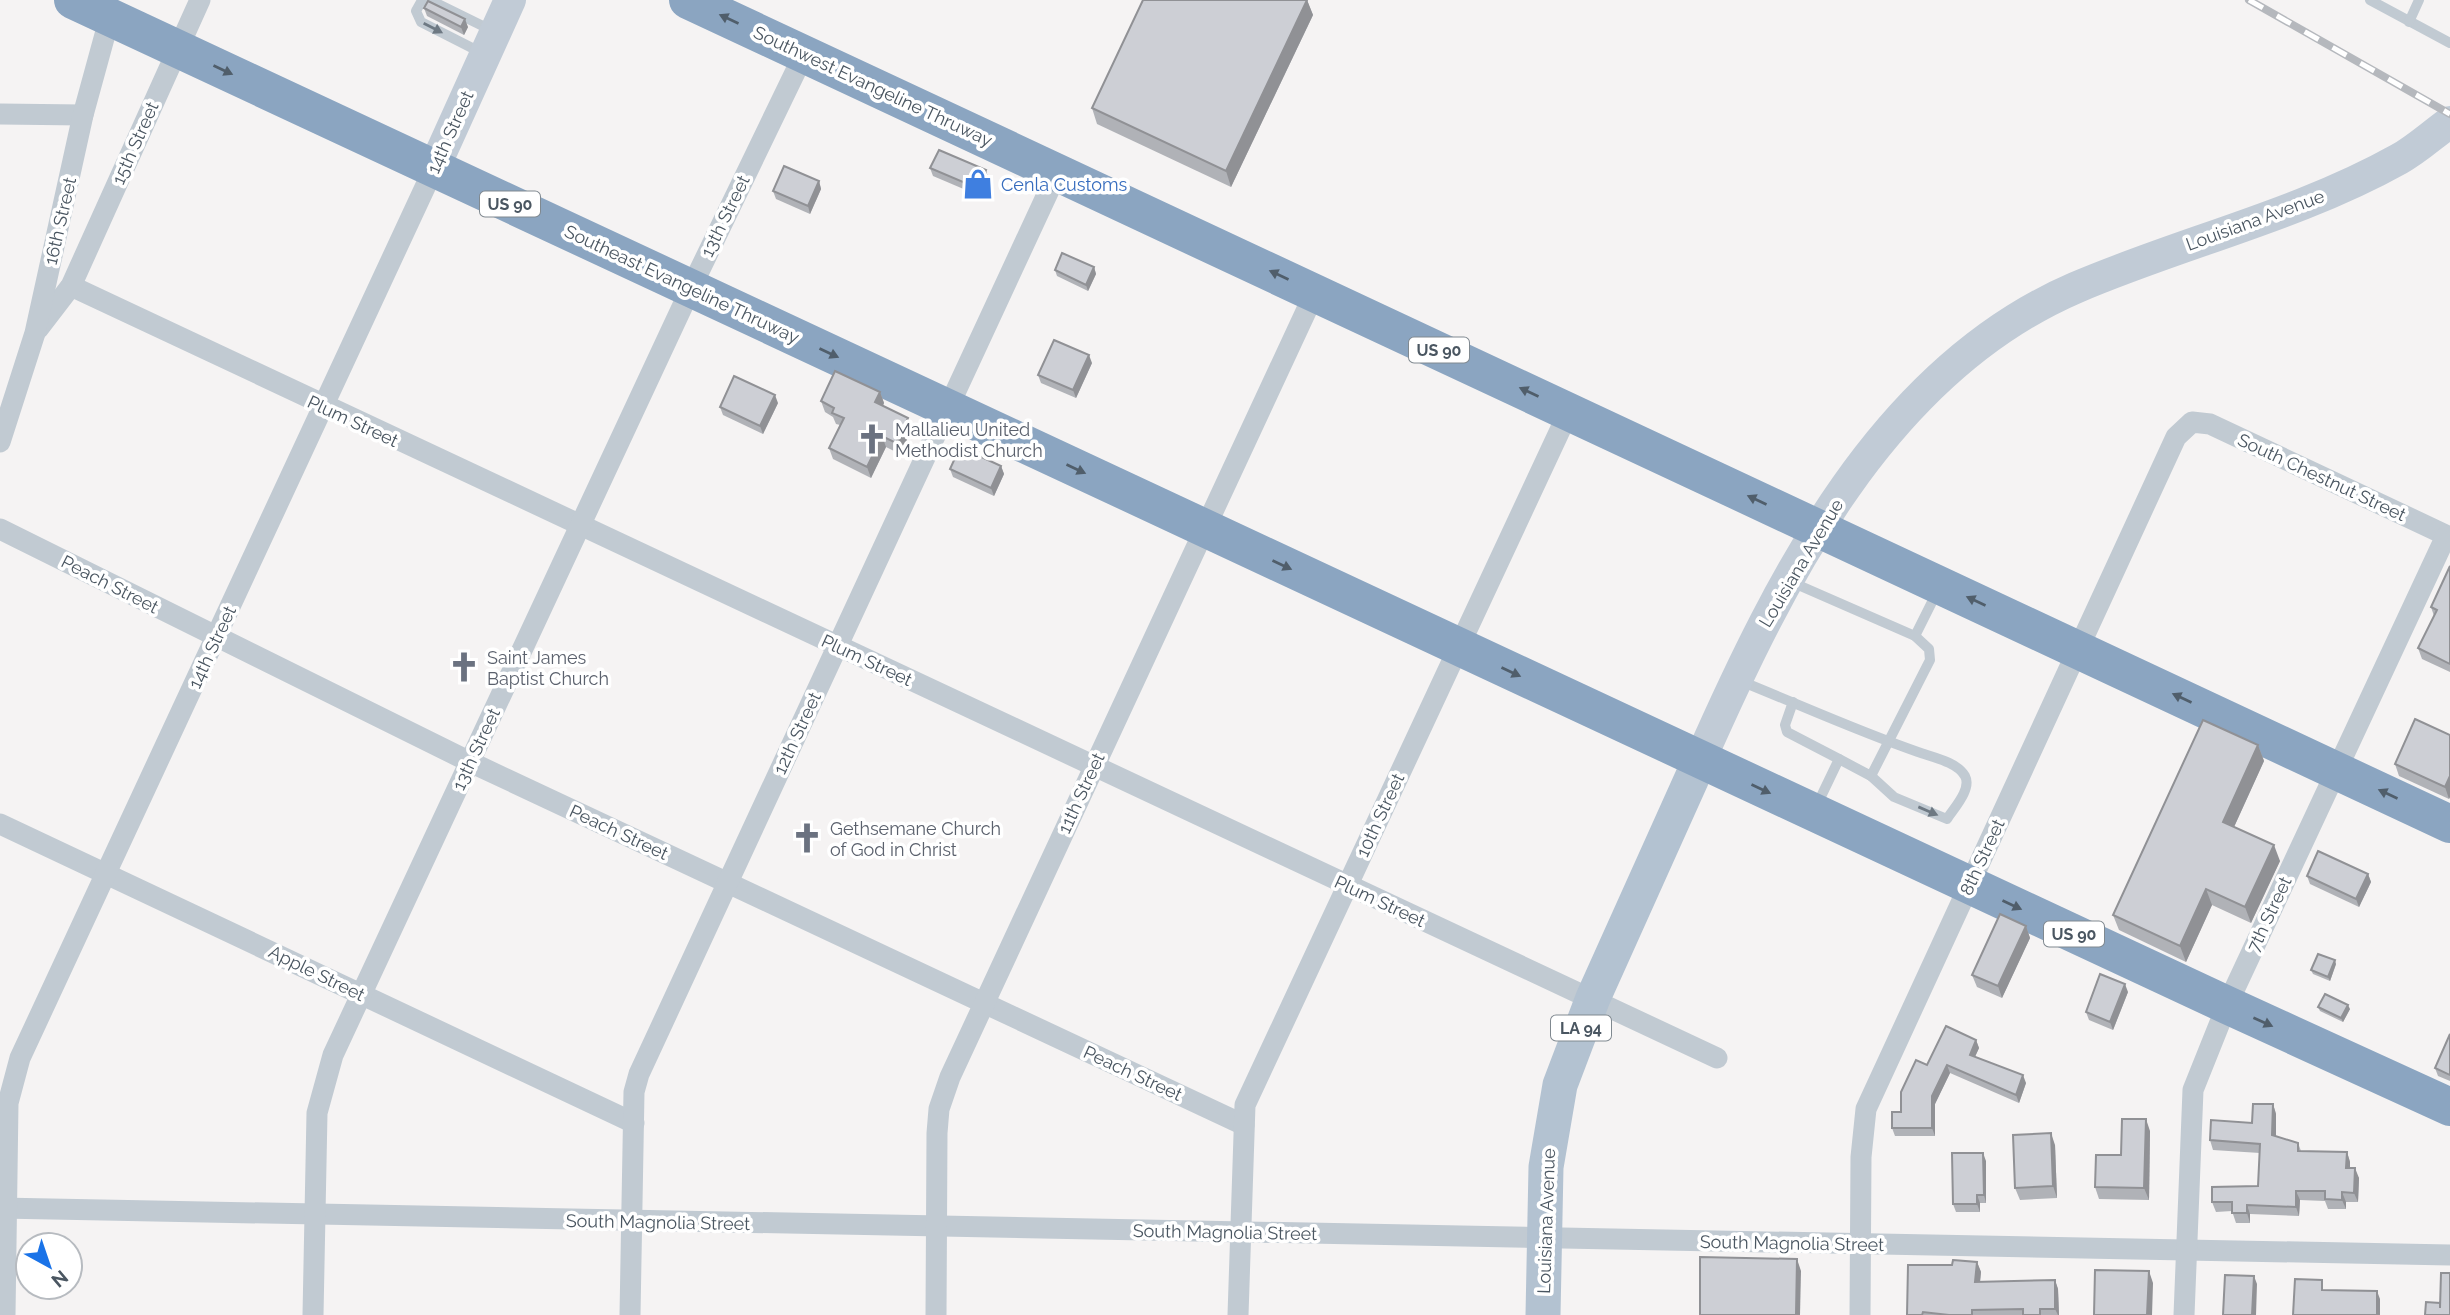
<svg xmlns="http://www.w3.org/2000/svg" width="2450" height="1315" font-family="Raleway,sans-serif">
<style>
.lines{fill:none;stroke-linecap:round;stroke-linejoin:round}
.lane{stroke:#c1cad2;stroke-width:10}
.street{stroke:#c1cad2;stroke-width:21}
.secondary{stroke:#c1cbd6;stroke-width:32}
.primary{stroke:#b3c2d1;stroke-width:35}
.highway{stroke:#8ba5c1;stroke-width:38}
.rail-casing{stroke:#b5b8bd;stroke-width:8}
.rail{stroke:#fff;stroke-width:5;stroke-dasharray:16;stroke-linecap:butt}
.wall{fill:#b0b2b7}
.shaded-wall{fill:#909195}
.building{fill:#cdcfd5;stroke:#909195;stroke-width:2}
.oneway{fill:#505e6b}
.oneway2{fill:#6e7983}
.labels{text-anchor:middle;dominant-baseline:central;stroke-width:7;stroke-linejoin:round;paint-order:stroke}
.shield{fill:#fff;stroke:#808990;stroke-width:2}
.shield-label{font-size:16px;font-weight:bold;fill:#4a5661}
.street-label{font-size:18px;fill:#4a5661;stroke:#fff}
.shop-label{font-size:18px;fill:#366cbe;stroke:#fff;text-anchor:start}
.worship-label{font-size:18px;fill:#5b616d;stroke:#fff;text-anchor:start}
</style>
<rect width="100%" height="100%" fill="#f5f3f3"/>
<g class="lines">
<!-- lane -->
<g class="lane">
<polyline points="2370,0 2450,43"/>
<polyline points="2409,22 2419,0"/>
<polyline points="482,53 421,22 416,11 421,2 432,1 493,31"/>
<polyline points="1789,581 1915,636 1929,649 1930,660 1871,776 1839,759 1816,807"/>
<polyline points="1915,636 1938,590"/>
<path d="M 1738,680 C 1798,704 1857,731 1918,752 C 1932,757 1957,762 1965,776 C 1972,789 1954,808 1947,819 L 1894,797 L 1871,776"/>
<polyline points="1793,702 1785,725 1787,732 1839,759"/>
</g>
<!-- street -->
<g class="street">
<polyline points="0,114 83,115"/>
<polyline points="71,286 1717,1058"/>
<polyline points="38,329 71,286 200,0"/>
<polyline points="0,442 35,333 83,115 112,9"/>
<polyline points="0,529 470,762 1244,1125"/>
<polyline points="0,824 634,1123"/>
<polyline points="0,1208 2450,1255"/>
<polyline points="5,1315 8,1103 20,1058 434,168"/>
<polyline points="313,1315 317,1113 333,1055 691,288 804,54"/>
<polyline points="630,1315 634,1092 639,1074 1057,173"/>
<polyline points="936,1315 937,1133 939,1109 950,1077 1315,292"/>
<polyline points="1238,1315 1245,1105 1569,411"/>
<polyline points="1860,1315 1861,1157 1866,1109 2176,437 2192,422 2210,424 2450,537"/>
<polyline points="2184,1315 2193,1090 2227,1005 2446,536"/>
</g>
<!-- secondary -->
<g class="secondary">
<polyline points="434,168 510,0"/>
<path d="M 1700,760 C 1780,579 1883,371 2075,288 C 2182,242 2297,216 2399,159 C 2417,149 2433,134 2450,122"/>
</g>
<!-- primary -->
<polyline class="primary" points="1543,1315 1546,1167 1560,1085 1593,998 1700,760"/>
<!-- highway -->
<g class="highway">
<polyline points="73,0 2227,1005 2450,1107"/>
<polyline points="688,0 2450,824"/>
</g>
<!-- rail casing -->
<g class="rail-casing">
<polyline id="rail" points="2249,0 2450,114"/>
</g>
<!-- rail -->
<use href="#rail" class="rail"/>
</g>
<!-- wall -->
<g class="wall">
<polygon points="1143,0 1307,0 1313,15 1231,187 1097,124 1092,108"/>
<polygon points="424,8 468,27 464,35 427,16"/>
<polygon points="930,168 988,178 980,196 933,176"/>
<polygon points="819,181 821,189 810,214 776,199 773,191"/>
<polygon points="1094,267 1096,274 1088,291 1057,276 1055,270"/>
<polygon points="1092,363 1076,398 1041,383 1038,375"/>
<polygon points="880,392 884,403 883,406 912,429 900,454 886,447 871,478 833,459 829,448 840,425 836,424 833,417 825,412 821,401"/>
<polygon points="778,403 763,434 723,415 720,407"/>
<polygon points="1001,466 1004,474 994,496 953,477 950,469"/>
<polygon points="2450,566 2450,672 2422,659 2418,648 2434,616 2431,607"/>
<polygon points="2450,735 2450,797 2449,799 2399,776 2395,764"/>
<polygon points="2258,745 2264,761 2234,827 2280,861 2251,923 2212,905 2186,962 2119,930 2113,915"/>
<polygon points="2368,874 2371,882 2359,907 2310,884 2307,876"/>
<polygon points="2026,926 2030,938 2002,998 1977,987 1972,975"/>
<polygon points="2336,964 2330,981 2313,974 2311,970"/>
<polygon points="2128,992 2113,1030 2089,1020 2086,1012"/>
<polygon points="2318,1007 2350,1009 2343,1022 2320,1011"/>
<polygon points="2450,1034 2450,1081 2438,1076 2435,1068"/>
<polygon points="1976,1040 1979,1048 1975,1057 2026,1083 2019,1103 1950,1073 1935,1104 1935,1136 1895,1136 1892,1128 1927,1065"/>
<polygon points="2273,1104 2276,1114 2276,1136 2298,1143 2301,1151 2347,1152 2350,1162 2350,1168 2359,1178 2358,1202 2346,1202 2346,1209 2328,1209 2325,1201 2300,1200 2299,1216 2250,1214 2250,1223 2236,1223 2232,1211 2216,1212 2212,1202 2258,1186 2260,1153 2213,1150 2210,1140 2252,1123"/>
<polygon points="2150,1131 2149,1200 2099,1199 2095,1187 2121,1155"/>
<polygon points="2055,1145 2057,1198 2020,1200 2015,1188"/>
<polygon points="1986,1161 1986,1203 1980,1203 1980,1212 1956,1212 1953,1204"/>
<polygon points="1977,1262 1981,1272 1980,1282 2055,1280 2058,1289 2059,1315 1907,1315 1952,1265"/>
</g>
<!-- shaded-wall -->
<g class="shaded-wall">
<polygon points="1307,0 1313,15 1231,187 1226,171"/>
<polygon points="465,19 468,27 464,35 461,27"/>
<polygon points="986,170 988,178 980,196 977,188"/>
<polygon points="819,181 821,189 810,214 808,206"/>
<polygon points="1094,267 1096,274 1088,291 1086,285"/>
<polygon points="1089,355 1092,363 1076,398 1073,390"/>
<polygon points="880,392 884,403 879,413 875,402"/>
<polygon points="775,395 778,403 763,434 760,426"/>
<polygon points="908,418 912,429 900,454 896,443"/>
<polygon points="882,436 886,447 871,478 867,467"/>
<polygon points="1001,466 1004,474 994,496 991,488"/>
<polygon points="2258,745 2264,761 2229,838 2223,822"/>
<polygon points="2450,776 2450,797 2449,799 2445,787"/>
<polygon points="2274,845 2280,861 2251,923 2245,907"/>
<polygon points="2368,874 2371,882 2359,907 2356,899"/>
<polygon points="2206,889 2212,905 2186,962 2180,946"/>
<polygon points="2026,926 2030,938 2002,998 1998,986"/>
<polygon points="2335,960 2336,964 2330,981 2328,977"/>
<polygon points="2125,984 2128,992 2113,1030 2110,1022"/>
<polygon points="2348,1005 2350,1009 2343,1022 2341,1018"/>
<polygon points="1976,1040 1979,1048 1972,1063 1970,1055"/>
<polygon points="1947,1065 1950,1073 1935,1104 1935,1136 1932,1128 1932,1096"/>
<polygon points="2023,1075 2026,1083 2019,1103 2016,1095"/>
<polygon points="2273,1104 2276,1114 2276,1144 2272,1135"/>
<polygon points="2146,1119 2150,1131 2149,1200 2144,1188"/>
<polygon points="2051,1133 2055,1145 2057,1198 2053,1186"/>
<polygon points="2347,1152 2350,1162 2350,1178 2346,1168"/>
<polygon points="1983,1153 1986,1161 1986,1203 1984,1195"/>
<polygon points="2355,1168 2359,1178 2358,1202 2354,1193"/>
<polygon points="2296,1191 2300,1200 2299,1216 2296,1207"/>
<polygon points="2342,1192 2346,1202 2346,1209 2342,1200"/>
<polygon points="1977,1195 1980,1203 1980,1212 1977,1204"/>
<polygon points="2247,1205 2250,1214 2250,1223 2247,1213"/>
<polygon points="1797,1259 1801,1271 1800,1315 1796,1315"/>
<polygon points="1977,1262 1981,1272 1979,1291 1975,1282"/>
<polygon points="2149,1271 2153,1283 2152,1315 2147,1315"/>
<polygon points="2254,1276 2257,1284 2256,1315 2252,1315"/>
<polygon points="2055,1280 2058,1289 2059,1315 2058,1315 2055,1309"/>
<polygon points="2377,1291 2380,1299 2380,1315 2377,1315"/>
</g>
<!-- building -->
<g class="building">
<polygon points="1143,0 1307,0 1226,171 1092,108"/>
<polygon points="428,1 465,19 461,27 424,8"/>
<polygon points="939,150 986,170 977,188 930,168"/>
<polygon points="784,166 819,181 808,206 773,191"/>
<polygon points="1062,253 1094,267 1086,285 1055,270"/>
<polygon points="1054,340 1089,355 1073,390 1038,375"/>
<polygon points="835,371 880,392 875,402 908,418 896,443 882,436 867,467 829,448 844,418 832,413 834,408 821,401"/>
<polygon points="734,376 775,395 760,426 720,407"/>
<polygon points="960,447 1001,466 991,488 950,469"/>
<polygon points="2450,566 2450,664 2418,648 2437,610 2431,607"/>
<polygon points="2415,719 2450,735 2450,776 2445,787 2395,764"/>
<polygon points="2203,720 2258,745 2223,822 2274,845 2245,907 2206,889 2180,946 2113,915"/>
<polygon points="2318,851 2368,874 2356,899 2307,876"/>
<polygon points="2000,914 2026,926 1998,986 1972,975"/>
<polygon points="2318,954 2335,960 2328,977 2311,970"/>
<polygon points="2100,974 2125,984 2110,1022 2086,1012"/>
<polygon points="2325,994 2348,1005 2341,1018 2318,1007"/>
<polygon points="1946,1026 1976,1040 1970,1055 2023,1075 2016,1095 1947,1065 1932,1096 1932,1128 1892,1128 1892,1112 1901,1112 1901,1092 1916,1060 1927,1065"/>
<polygon points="2450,1034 2450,1075 2435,1068"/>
<polygon points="2253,1104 2273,1104 2272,1135 2298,1143 2298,1151 2347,1152 2346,1168 2355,1168 2354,1193 2342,1192 2342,1200 2325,1199 2325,1191 2296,1191 2296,1207 2247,1205 2247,1213 2232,1213 2232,1202 2212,1202 2212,1187 2258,1186 2260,1144 2210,1140 2211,1120 2252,1123"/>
<polygon points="2122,1119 2146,1119 2144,1188 2095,1187 2096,1155 2121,1155"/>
<polygon points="2051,1133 2053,1186 2015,1188 2013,1135"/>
<polygon points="1952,1153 1983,1153 1984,1195 1977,1195 1977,1204 1953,1204"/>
<polygon points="1700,1257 1797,1259 1796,1315 1700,1315"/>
<polygon points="1953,1260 1977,1262 1975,1282 2055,1280 2055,1309 2040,1309 2040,1315 2023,1315 2023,1309 1972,1310 1972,1315 1949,1315 1923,1312 1922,1315 1907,1315 1908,1265 1952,1265"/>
<polygon points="2095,1270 2149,1271 2147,1315 2094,1315"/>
<polygon points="2441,1273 2450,1273 2450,1315 2425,1315 2426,1302 2440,1303 2440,1308"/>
<polygon points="2225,1275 2254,1276 2252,1315 2223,1315"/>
<polygon points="2295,1279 2322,1280 2322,1290 2377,1291 2377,1315 2293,1315"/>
</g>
<!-- one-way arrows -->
<defs><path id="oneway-solid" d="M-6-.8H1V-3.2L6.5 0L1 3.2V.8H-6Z" transform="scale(1.75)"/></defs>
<g class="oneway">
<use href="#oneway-solid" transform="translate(729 19) rotate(-155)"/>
<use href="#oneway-solid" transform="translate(223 70) rotate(25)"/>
<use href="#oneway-solid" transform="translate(1279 275) rotate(-155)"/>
<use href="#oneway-solid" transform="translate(829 353) rotate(25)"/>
<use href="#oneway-solid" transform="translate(1529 392) rotate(-155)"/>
<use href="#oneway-solid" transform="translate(1076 469) rotate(25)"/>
<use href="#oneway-solid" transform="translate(1757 500) rotate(-155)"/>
<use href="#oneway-solid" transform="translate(1282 565) rotate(25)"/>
<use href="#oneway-solid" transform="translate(1976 601) rotate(-155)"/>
<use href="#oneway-solid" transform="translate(1511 672) rotate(25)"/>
<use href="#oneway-solid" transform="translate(2182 698) rotate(-155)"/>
<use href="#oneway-solid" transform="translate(1761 789) rotate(25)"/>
<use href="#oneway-solid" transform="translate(2388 794) rotate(-155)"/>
<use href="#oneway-solid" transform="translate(2012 905) rotate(25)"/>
<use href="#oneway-solid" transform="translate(2263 1022) rotate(24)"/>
</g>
<g class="oneway2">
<use href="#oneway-solid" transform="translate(433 28) rotate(27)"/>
<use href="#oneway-solid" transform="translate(1928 811) rotate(23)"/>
</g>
<!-- icons -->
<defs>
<g id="shop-bare" transform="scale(2.415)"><path d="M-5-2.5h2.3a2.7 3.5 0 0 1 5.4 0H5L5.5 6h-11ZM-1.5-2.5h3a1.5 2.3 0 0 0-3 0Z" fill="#3f7fe0" stroke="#fff" stroke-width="2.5" paint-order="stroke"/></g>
<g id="church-bare" transform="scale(2.415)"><path d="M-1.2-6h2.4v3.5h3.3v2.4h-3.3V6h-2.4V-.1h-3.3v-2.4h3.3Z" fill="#6b7280" stroke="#fff" stroke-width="2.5" paint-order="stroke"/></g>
</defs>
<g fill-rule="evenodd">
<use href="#shop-bare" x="978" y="184"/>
<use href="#church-bare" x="872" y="439"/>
<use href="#church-bare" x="464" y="667"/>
<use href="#church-bare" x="807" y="838"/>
</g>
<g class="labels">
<!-- shield labels -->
<g class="shield">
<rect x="480" y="191.5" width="60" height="25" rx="5"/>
<rect x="1409" y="337.5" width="60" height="25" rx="5"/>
<rect x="2044" y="921.5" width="60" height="25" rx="5"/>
<rect x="1551" y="1015.5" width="60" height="25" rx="5"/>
</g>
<g class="shield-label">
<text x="510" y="204">US 90</text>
<text x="1439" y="350">US 90</text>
<text x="2074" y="934">US 90</text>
<text x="1581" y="1028">LA 94</text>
</g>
<!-- street labels -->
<g class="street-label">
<text transform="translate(873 86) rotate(25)">Southwest Evangeline Thruway</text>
<text transform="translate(450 132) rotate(-66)">14th Street</text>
<text transform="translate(135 143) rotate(-66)">15th Street</text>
<text transform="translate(725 216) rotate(-64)">13th Street</text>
<text transform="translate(2255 220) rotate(-20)">Louisiana Avenue</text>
<text transform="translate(60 221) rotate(-77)">16th Street</text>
<text transform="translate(682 284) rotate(25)">Southeast Evangeline Thruway</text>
<text transform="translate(353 421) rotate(25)">Plum Street</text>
<text transform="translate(2322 477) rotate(25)">South Chestnut Street</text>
<text transform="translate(1801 563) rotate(-59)">Louisiana Avenue</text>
<text transform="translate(110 584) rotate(27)">Peach Street</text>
<text transform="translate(212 647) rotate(-65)">14th Street</text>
<text transform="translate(867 660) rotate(25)">Plum Street</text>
<text transform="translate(797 733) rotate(-65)">12th Street</text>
<text transform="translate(476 749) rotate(-65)">13th Street</text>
<text transform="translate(1081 793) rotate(-65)">11th Street</text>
<text transform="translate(1380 815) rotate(-65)">10th Street</text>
<text transform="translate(619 832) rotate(25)">Peach Street</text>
<text transform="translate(1982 857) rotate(-65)">8th Street</text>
<text transform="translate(1380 901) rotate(25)">Plum Street</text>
<text transform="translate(2269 914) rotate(-65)">7th Street</text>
<text transform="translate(317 973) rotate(26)">Apple Street</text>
<text transform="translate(1133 1073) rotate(25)">Peach Street</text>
<text transform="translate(1546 1221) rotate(-88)">Louisiana Avenue</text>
<text transform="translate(658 1222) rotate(1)">South Magnolia Street</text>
<text transform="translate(1225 1232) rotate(1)">South Magnolia Street</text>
<text transform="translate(1792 1243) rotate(1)">South Magnolia Street</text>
</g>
<!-- shop labels -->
<g class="shop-label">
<text x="1001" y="184">Cenla Customs</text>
</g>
<!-- worship labels -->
<g class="worship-label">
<text x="895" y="429">Mallalieu United<tspan x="895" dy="21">Methodist Church</tspan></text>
<text x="487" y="657">Saint James<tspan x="487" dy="21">Baptist Church</tspan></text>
<text x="830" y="828">Gethsemane Church<tspan x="830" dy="21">of God in Christ</tspan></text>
</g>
</g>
<!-- north arrow -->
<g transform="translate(49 1266) rotate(140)"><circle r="33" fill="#ffffff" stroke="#b7bbc0" stroke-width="2"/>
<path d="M0-5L12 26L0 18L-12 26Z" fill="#1a73e8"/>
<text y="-10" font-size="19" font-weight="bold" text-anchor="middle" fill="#4a5661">N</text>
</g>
</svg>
